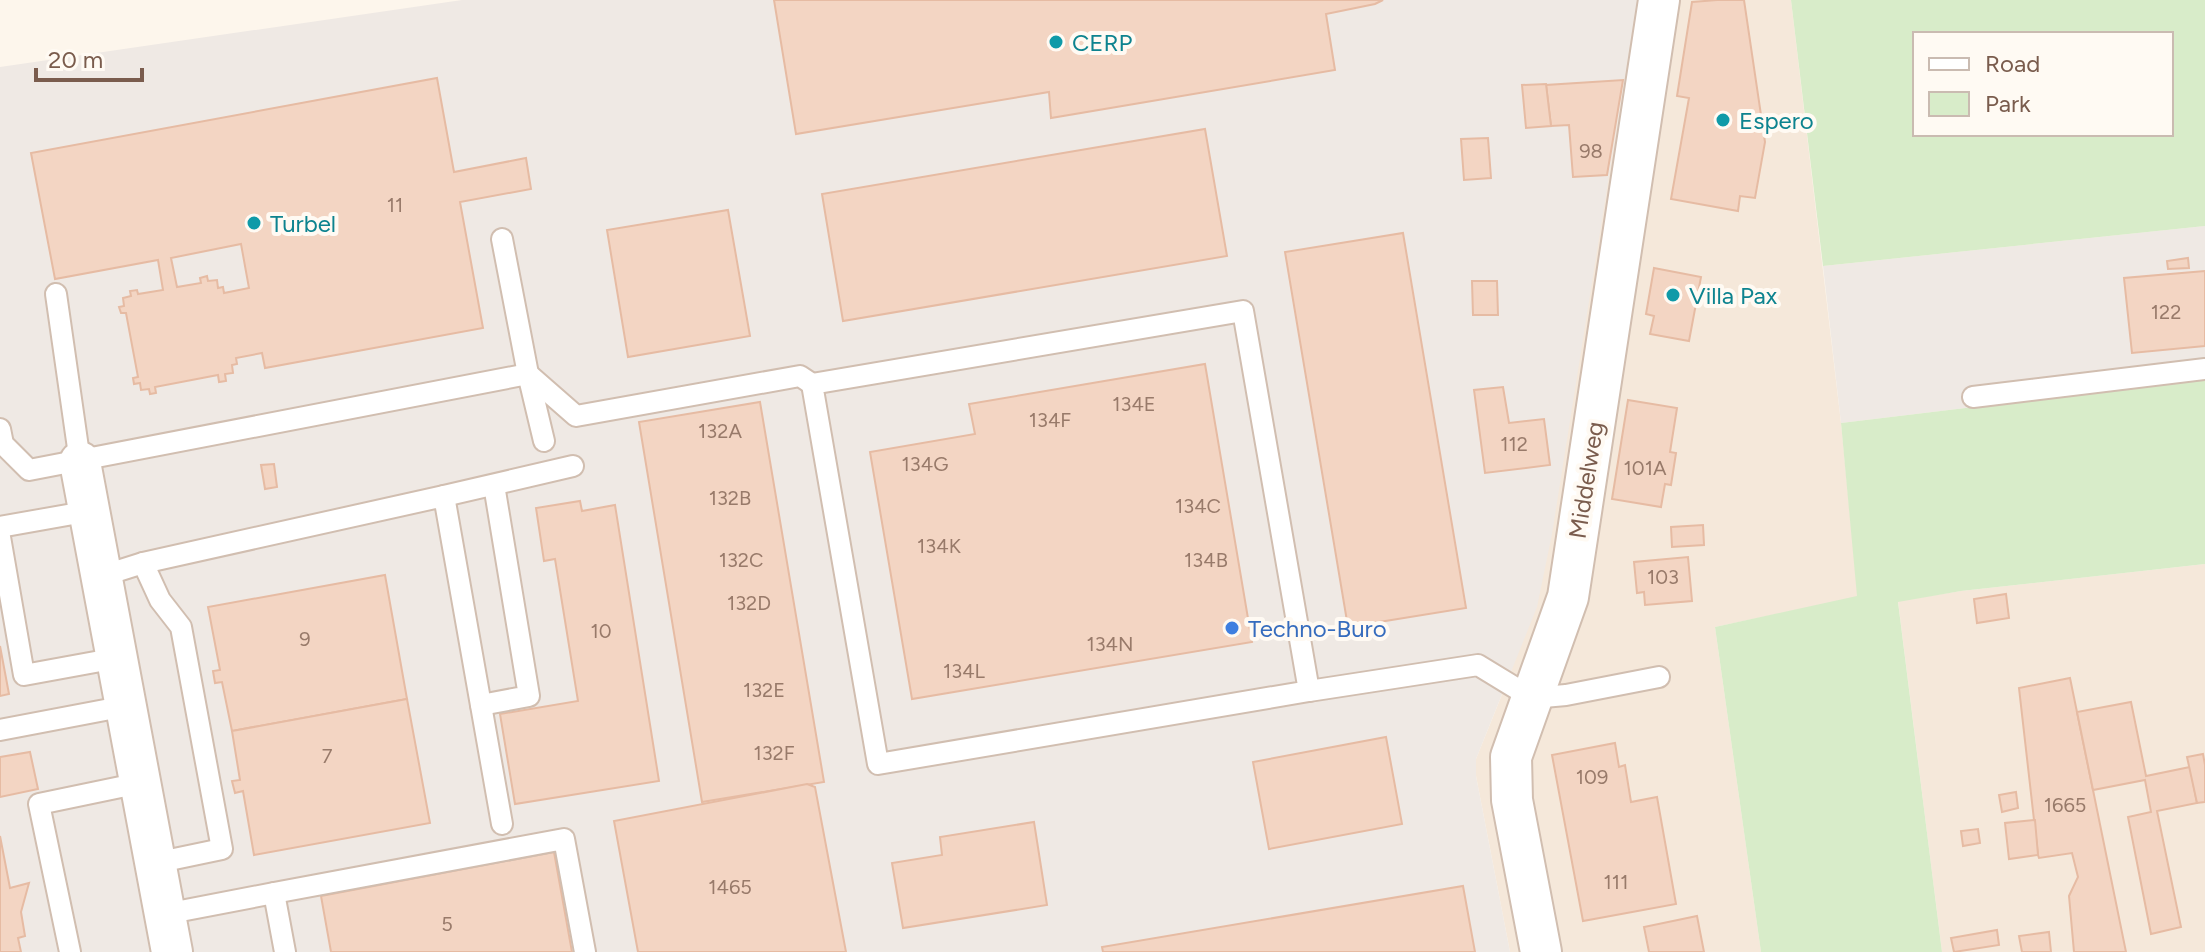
<svg xmlns="http://www.w3.org/2000/svg" width="2205" height="952" font-family="Figtree,sans-serif">
<style>
.residential{fill:#f5e8da}
.industrial{fill:#efe9e4}
.green{fill:#d8ecc9;fill-rule:evenodd}
.building{fill:#f3d5c3;stroke:#e6bba3;stroke-width:2;fill-rule:evenodd}
.lines{fill:none;stroke-linecap:round;stroke-linejoin:round}
.service-casing{stroke:#d1beb0;stroke-width:24}
.minor-casing{stroke:#d1beb0;stroke-width:44}
.service{stroke:#fff;stroke-width:20}
.minor{stroke:#fff;stroke-width:40}
.culture-dot{fill:#0f9aa8;stroke:#fffaf3;stroke-width:3}
.shop-dot{fill:#3f7fe0;stroke:#fffaf3;stroke-width:3}
.labels{text-anchor:middle;dominant-baseline:central;stroke-width:8;stroke-linejoin:round;paint-order:stroke}
.number-label{font-size:20px;fill:#987a6a}
.culture-label{font-size:24px;fill:#0d838f;stroke:#fffaf3;text-anchor:start}
.street-label{font-size:24px;fill:#7a5c4d;stroke:#fffaf3}
.shop-label{font-size:24px;fill:#366cbe;stroke:#fffaf3;text-anchor:start}
</style>
<rect width="100%" height="100%" fill="#fdf6ec"/>
<!-- residential -->
<g class="residential">
<polygon points="1637,0 1791,0 1841,423 1858,597 1715,627 1761,952 1510,952 1476,776 1476,759 1511,672"/>
<polygon points="2205,564 2205,952 1942,952 1898,601 1961,591"/>
</g>
<!-- industrial -->
<g class="industrial">
<polygon points="462,0 1637,0 1552,534 1537,607 1476,759 1476,776 1510,952 0,952 0,67"/>
<polygon points="2205,226 2205,379 1841,423 1823,266"/>
</g>
<!-- green -->
<g class="green">
<path d="M 1791,0 L 2205,0 L 2205,226 L 1823,266 ZM 1915,34 L 2171,34 L 2171,134 L 1915,134 Z"/>
<polygon points="2205,379 2205,564 1961,591 1898,602 1942,952 1761,952 1715,627 1857,596 1841,423"/>
</g>
<!-- building -->
<g class="building">
<polygon points="774,0 1383,0 1375,4 1326,14 1335,70 1051,118 1049,92 796,134"/>
<polygon points="1717,0 1744,0 1765,142 1755,198 1740,196 1738,211 1671,199 1689,98 1677,96 1692,2"/>
<path d="M 437,78 L 454,172 L 526,158 L 531,189 L 460,202 L 483,328 L 265,368 L 262,353 L 236,358 L 237,364 L 232,365 L 233,373 L 225,374 L 226,381 L 219,382 L 218,375 L 155,387 L 156,393 L 150,394 L 149,389 L 141,390 L 140,383 L 134,384 L 133,378 L 138,377 L 126,313 L 121,313 L 119,307 L 124,306 L 123,298 L 131,296 L 130,291 L 137,290 L 138,294 L 163,290 L 158,260 L 55,279 L 31,153 ZM 241,244 L 249,288 L 224,293 L 223,287 L 218,288 L 217,280 L 208,281 L 207,276 L 200,278 L 201,283 L 177,287 L 171,258 Z"/>
<polygon points="1623,80 1607,175 1573,177 1569,125 1551,126 1546,85"/>
<polygon points="1546,84 1551,126 1526,128 1522,85"/>
<polygon points="1205,129 1227,256 843,321 822,194"/>
<polygon points="1488,138 1491,178 1464,180 1461,139"/>
<polygon points="728,210 750,336 628,357 607,230"/>
<polygon points="1403,233 1466,608 1348,627 1285,252"/>
<polygon points="2188,258 2189,268 2168,269 2167,261"/>
<polygon points="1654,268 1701,277 1689,341 1650,334 1654,316 1646,314"/>
<polygon points="2205,271 2205,346 2132,353 2124,278"/>
<polygon points="1472,281 1497,281 1498,315 1473,315"/>
<polygon points="1205,364 1252,642 912,699 870,452 975,434 969,404"/>
<polygon points="1503,387 1509,423 1544,419 1550,465 1485,473 1474,390"/>
<polygon points="1628,400 1677,408 1670,452 1676,453 1671,485 1665,484 1661,507 1612,499"/>
<polygon points="760,402 824,782 702,802 639,422"/>
<polygon points="274,464 277,487 265,489 261,465"/>
<polygon points="580,501 582,511 615,505 659,781 515,804 500,714 578,701 555,559 544,561 536,508"/>
<polygon points="1703,525 1704,545 1672,547 1671,527"/>
<polygon points="1688,557 1692,601 1645,605 1644,592 1637,593 1634,562"/>
<polygon points="385,575 407,699 232,731 222,682 215,683 213,671 220,670 208,607"/>
<polygon points="2006,594 2009,618 1977,623 1974,599"/>
<polygon points="0,646 9,694 0,696"/>
<polygon points="2070,678 2093,790 2126,952 2074,952 2069,896 2078,877 2072,853 2039,858 2038,855 2019,688"/>
<polygon points="407,699 430,823 254,855 243,791 235,793 232,781 240,780 232,731"/>
<polygon points="2131,702 2146,776 2190,767 2197,803 2157,811 2181,927 2151,934 2128,817 2151,812 2145,780 2093,790 2077,712"/>
<polygon points="1386,737 1402,824 1269,849 1253,762"/>
<polygon points="1615,743 1619,767 1625,765 1631,802 1657,797 1676,904 1583,921 1552,755"/>
<polygon points="30,752 38,789 0,797 0,757"/>
<polygon points="2203,754 2205,765 2205,802 2197,803 2187,757"/>
<polygon points="807,784 815,787 846,952 638,952 614,821"/>
<polygon points="2016,792 2018,808 2002,812 1999,795"/>
<polygon points="2035,820 2038,855 2009,859 2005,823"/>
<polygon points="1034,822 1047,905 903,928 892,863 942,855 940,837"/>
<polygon points="1978,829 1980,843 1963,846 1961,831"/>
<polygon points="0,836 10,888 29,883 21,912 25,936 18,938 21,952 0,952"/>
<polygon points="554,852 572,952 331,952 321,896"/>
<polygon points="1463,886 1475,952 1103,952 1102,947"/>
<polygon points="1697,916 1704,952 1649,952 1644,927"/>
<polygon points="1997,930 1999,945 1954,952 1951,938"/>
<polygon points="2049,932 2051,952 2022,952 2019,936"/>
</g>
<g class="lines">
<!-- service casing -->
<g class="service-casing">
<g id="service">
<polyline points="502,239 528,374 544,441"/>
<polyline points="56,294 80,462"/>
<polygon points="1243,311 1309,691 878,764 812,384"/>
<polyline points="1973,397 2205,369"/>
<polyline points="0,429 3,444 29,470 528,374 576,416 800,376 812,384"/>
<polyline points="444,496 573,466"/>
<polyline points="0,527 90,511"/>
<polyline points="0,537 24,675 117,658"/>
<polyline points="143,563 160,600 181,627 222,849 155,863"/>
<polyline points="102,576 143,563 444,496 502,824"/>
<polyline points="1309,691 1478,665 1532,698 1566,695 1659,677"/>
<polyline points="481,705 529,696 494,485"/>
<polyline points="0,730 126,706"/>
<polyline points="274,893 564,839 585,952"/>
<polyline points="165,914 274,893 285,952"/>
<polyline points="70,952 39,804 140,783"/>
</g>
</g>
<!-- minor casing -->
<g class="minor-casing">
<g id="minor">
<polyline points="80,462 172,952"/>
<polyline points="1541,952 1512,800 1511,757 1568,597 1659,0"/>
</g>
</g>
<!-- service -->
<use href="#service" class="service"/>
<!-- minor -->
<use href="#minor" class="minor"/>
</g>
<!-- markers -->
<g class="culture-dot">
<circle cx="1056" cy="42" r="8"/>
<circle cx="1723" cy="120" r="8"/>
<circle cx="254" cy="223" r="8"/>
<circle cx="1673" cy="295" r="8"/>
</g>
<circle class="shop-dot" cx="1232" cy="628" r="8"/>
<g class="labels">
<!-- number labels -->
<g class="number-label">
<text x="1591" y="151">98</text>
<text x="395" y="205">11</text>
<text x="2166" y="312">122</text>
<text x="1134" y="404">134E</text>
<text x="1050" y="420">134F</text>
<text x="720" y="431">132A</text>
<text x="1514" y="444">112</text>
<text x="925" y="464">134G</text>
<text x="1645" y="468">101A</text>
<text x="730" y="498">132B</text>
<text x="1198" y="506">134C</text>
<text x="939" y="546">134K</text>
<text x="741" y="560">132C</text>
<text x="1206" y="560">134B</text>
<text x="1663" y="577">103</text>
<text x="749" y="603">132D</text>
<text x="601" y="631">10</text>
<text x="305" y="639">9</text>
<text x="1110" y="644">134N</text>
<text x="964" y="671">134L</text>
<text x="764" y="690">132E</text>
<text x="774" y="753">132F</text>
<text x="327" y="756">7</text>
<text x="1592" y="777">109</text>
<text x="2065" y="805">1665</text>
<text x="1616" y="882">111</text>
<text x="730" y="887">1465</text>
<text x="447" y="924">5</text>
</g>
<!-- culture labels -->
<g class="culture-label">
<text x="1072" y="42">CERP</text>
<text x="1739" y="120">Espero</text>
<text x="270" y="223">Turbel</text>
<text x="1689" y="295">Villa Pax</text>
</g>
<!-- street labels -->
<g class="street-label">
<text transform="translate(1586 480) rotate(-81)">Middelweg</text>
</g>
<!-- shop labels -->
<g class="shop-label">
<text x="1248" y="628">Techno-Buro</text>
</g>
</g>
<!-- legend -->
<rect x="1913" y="32" width="260" height="104" fill="#fffaf3" stroke="#cabbb1" stroke-width="2"/>
<rect x="1929" y="58" width="40" height="12" fill="#ffffff" stroke="#cabbb1" stroke-width="2"/>
<text x="1985" y="72" font-size="24" fill="#7a5c4d">Road</text>
<rect x="1929" y="92" width="40" height="24" fill="#d8ecc9" stroke="#cabbb1" stroke-width="2"/>
<text x="1985" y="112" font-size="24" fill="#7a5c4d">Park</text>
<!-- scale -->
<path d="M36 68v12h106v-12" fill="none" stroke="#7a5c4d" stroke-width="4"/>
<text x="48" y="68" font-size="24" fill="#7a5c4d" stroke="#fffaf3" stroke-width="6" paint-order="stroke">20 m</text>
</svg>
